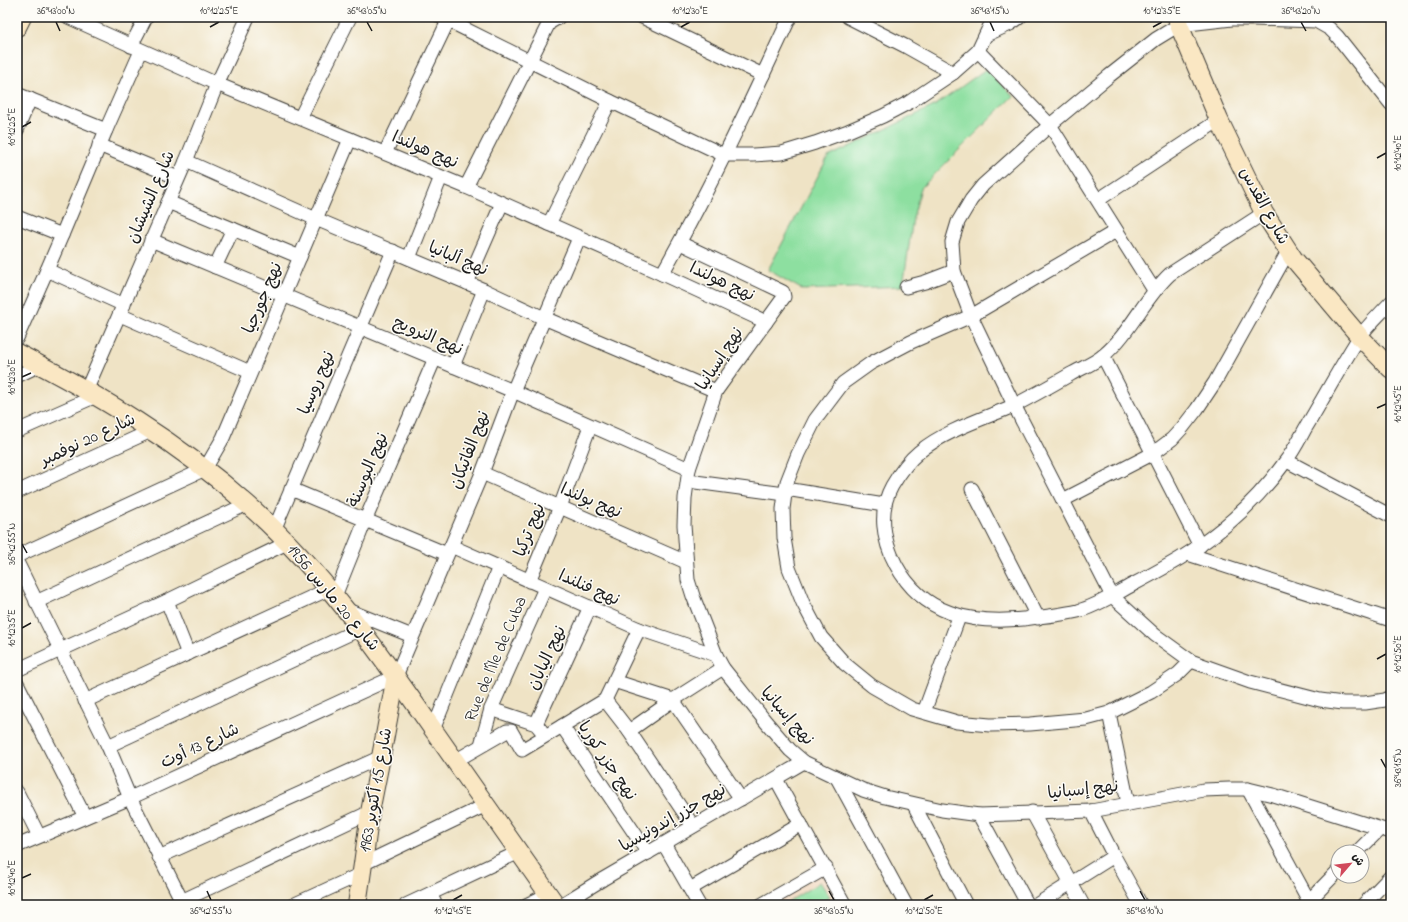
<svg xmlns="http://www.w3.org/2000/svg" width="1408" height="922" font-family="'Indie Flower','Playpen Sans Arabic',sans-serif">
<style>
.built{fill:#f0d6bc}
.green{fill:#8ddfa0;stroke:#547e5e}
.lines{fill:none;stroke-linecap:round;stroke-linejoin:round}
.street-casing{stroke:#3c3a35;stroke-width:15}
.secondary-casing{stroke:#3c3a35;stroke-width:20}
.street{stroke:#fff;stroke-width:13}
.secondary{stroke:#fae7c3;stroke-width:18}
.ticks{fill:none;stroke:#1c1c1c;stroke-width:1.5}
.labels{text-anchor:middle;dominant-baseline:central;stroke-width:3;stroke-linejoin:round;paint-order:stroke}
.street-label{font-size:17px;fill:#1c1c1c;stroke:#fdfcf7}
.neatline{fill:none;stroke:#1c1c1c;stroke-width:1.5}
.ticks-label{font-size:10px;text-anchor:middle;fill:#1c1c1c}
</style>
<rect width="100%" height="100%" fill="#fdfcf7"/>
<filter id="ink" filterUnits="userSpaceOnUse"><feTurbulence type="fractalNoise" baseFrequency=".025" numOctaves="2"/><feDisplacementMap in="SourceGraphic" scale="8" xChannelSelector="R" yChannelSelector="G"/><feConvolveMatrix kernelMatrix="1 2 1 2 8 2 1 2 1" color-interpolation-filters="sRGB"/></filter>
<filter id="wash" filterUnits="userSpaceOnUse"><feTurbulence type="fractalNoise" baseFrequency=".012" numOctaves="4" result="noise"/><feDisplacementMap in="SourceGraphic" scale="16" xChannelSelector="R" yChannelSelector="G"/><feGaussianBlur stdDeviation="0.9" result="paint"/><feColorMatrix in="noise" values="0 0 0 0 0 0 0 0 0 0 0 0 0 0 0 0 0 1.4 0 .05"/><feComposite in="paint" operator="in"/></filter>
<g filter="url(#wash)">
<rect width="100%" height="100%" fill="#efe3c5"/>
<!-- built -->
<polygon class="built" points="825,871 845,905 765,905"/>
<!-- green -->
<g class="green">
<polygon points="986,69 1013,96 921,188 913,218 903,286 803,290 768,270 828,157 936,105"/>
<polygon points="820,882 830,897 816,905 790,905 788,902"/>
</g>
</g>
<g filter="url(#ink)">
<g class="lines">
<!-- street casing -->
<g class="street-casing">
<g id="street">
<polyline points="68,17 217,84 466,187 662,274 766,322"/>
<polyline points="441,17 610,101 724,155 753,155 782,153 815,143 848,131 883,116 908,103 953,73 978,51 994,17"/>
<polyline points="642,17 763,75"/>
<polyline points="848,17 905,46 953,73"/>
<polyline points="986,35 1010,24 1020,17"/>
<polyline points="131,46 146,17"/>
<polyline points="978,51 1050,125 1154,290"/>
<polyline points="17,94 106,130 62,235"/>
<polyline points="1391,104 1337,36 1330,29 1316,21 1255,19 1232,19 1179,25 1156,39 1109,76 1050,125 983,185 971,200 958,222 952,242 954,271 971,316 1014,405 1112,596 1155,635 1191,661 1250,682 1320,700 1343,703 1365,703 1385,700 1391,697"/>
<polyline points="300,118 350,17"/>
<polyline points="17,130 30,99"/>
<polyline points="106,130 141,51"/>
<polyline points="99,145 178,178"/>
<polyline points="385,153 448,21"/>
<polyline points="186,161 316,219 484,290 544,318 716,391"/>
<polyline points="466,187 549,23 559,17"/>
<polyline points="1098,200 1219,120"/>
<polyline points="168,202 300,257"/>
<path d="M 1264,213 L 1170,274 C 1144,298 1131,332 1104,355 C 1095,363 1082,368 1071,374 C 1052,385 1033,396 1013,406 C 983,419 944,431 919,452 C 908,461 899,474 892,486 C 878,511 883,541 896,565 C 923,615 971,624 1023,619 C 1041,617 1060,615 1078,611 C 1097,606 1115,594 1132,585 C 1155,573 1178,561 1199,546 C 1232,523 1261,495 1285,462 C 1293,452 1299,440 1305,429 C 1323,399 1339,369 1358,339 C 1367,326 1380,314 1391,302"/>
<polyline points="17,217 62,235 47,270 17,338"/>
<polyline points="549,224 610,101"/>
<polyline points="1116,231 971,316 911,342 871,363 843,383 815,420 798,454 787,482 785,494 783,509 784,538 789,568 803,603 821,637 845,664 872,686 912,709 957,722 990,725 1030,724 1086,719 1109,713 1151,692 1178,674 1191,661"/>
<polyline points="151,240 513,391 689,469"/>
<polyline points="680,243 779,290 783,292 784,297 716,391 689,469 685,498 684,525 688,580 693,596 716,655 723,668 766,722 790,750 804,762 863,790 885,797 942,810 979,815 1091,811 1204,790 1229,789 1248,789 1273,795 1391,832"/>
<polyline points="409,258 441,177"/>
<polyline points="215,267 233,229"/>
<polyline points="47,270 124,305"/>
<path d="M 662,274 C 709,191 750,103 790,17"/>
<polyline points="467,283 502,203"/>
<polyline points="906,287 925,282 954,271"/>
<polyline points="120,315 250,372"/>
<polyline points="1103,356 1200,546"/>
<polyline points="453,366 484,290"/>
<polyline points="17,376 40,365"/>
<polyline points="86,391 186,161 217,84 248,17"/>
<polyline points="17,431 96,396"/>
<polyline points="1287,461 1391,516"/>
<polyline points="482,473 686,562"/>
<polyline points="688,481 785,494"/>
<polyline points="291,489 447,554"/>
<polyline points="786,489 884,505"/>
<polyline points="972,489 1038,618"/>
<polyline points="17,492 153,430"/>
<polyline points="1063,500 1152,454 1172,439 1183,427 1197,409 1215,382 1289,250"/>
<polyline points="274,530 393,251"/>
<polyline points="451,546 639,629 716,655"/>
<polyline points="1188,554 1391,620"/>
<polyline points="17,556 205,469 223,438 350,139"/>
<polyline points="17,562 108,746 130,798 184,905"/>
<polyline points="529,581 560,507 590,426"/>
<polyline points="335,596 365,521 435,358"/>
<polyline points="167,601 188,654"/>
<polyline points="36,602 247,504"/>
<polyline points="345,609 412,636"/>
<polyline points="17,670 167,601 287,543"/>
<polyline points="614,681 673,700 723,668"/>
<polyline points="17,683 85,817"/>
<polyline points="605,700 639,629"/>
<polyline points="85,701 329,589"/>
<polyline points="491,709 536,724 541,730"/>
<polyline points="924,712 959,617"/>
<polyline points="1109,713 1128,803"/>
<polyline points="536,724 590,607"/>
<polyline points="562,726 605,700 629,731 693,826"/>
<polyline points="433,730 499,567"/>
<polyline points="629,731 673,700 741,799"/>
<polyline points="481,745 491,709 545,588"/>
<polyline points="108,746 360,629"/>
<polyline points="455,761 507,731 511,731 522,750 562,726 648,853"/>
<polyline points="837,778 906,905"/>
<polyline points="776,779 845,905"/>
<polyline points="1248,789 1309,901"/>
<polyline points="17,792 39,836"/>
<polyline points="914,805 966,905"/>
<polyline points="1091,811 1114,856 1141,905"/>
<polyline points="1032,812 1083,905"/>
<polyline points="979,815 1028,905"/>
<polyline points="664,844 699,905"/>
<polyline points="17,846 130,798 396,676 482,473 513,391 579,238"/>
<polyline points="1357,852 1380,829"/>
<polyline points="159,857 381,757"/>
<polyline points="363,864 486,805"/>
<polyline points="690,889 801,824"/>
<polyline points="430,894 436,905"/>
<polyline points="173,905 370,812"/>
<polyline points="293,905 361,874"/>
<polyline points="406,905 519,852"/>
<polyline points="526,905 549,894"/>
<polyline points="561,905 603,879 804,762"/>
<polyline points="761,905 826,868"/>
<polyline points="1036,905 1114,856"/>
<polyline points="1305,905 1338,871"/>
<polyline points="1363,905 1391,876"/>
</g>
</g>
<!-- secondary casing -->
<g class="secondary-casing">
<g id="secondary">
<polyline points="1177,17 1179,25 1219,120 1264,213 1293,258 1360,337 1391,369"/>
<polyline points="17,27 22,17"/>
<path d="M 17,353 C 99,395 178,442 247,504 C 320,568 376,648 432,728 C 473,787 515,846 556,905"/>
<polyline points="357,905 363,864 370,812 381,757 396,676"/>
</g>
</g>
<!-- street -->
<use href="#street" class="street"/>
<!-- secondary -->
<use href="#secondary" class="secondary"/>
</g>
</g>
<!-- ticks -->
<path class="ticks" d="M 56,22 L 60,31M 367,22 L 372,31M 990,22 L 994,31M 1301,22 L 1306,31M 210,27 L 219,22M 681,27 L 690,22M 1153,27 L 1162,22M 22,127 L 31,122M 1377,158 L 1386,153M 22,377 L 31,373M 1377,408 L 1386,404M 22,544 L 27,553M 22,628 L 31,623M 1377,659 L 1386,654M 1381,759 L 1386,768M 22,878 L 31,874M 207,891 L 211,900M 829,891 L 834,900M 1140,891 L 1145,900M 453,900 L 462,895M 924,900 L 933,895"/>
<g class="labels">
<!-- street labels -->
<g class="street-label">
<text transform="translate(425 150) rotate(23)">نهج هولندا</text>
<text transform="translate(151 197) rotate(-67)">شارع الشيشان</text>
<text transform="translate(1264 206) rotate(61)">شارع القدس</text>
<text transform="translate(458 259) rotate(23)">نهج ألبانيا</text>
<text transform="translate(722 282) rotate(25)">نهج هولندا</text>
<text transform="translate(263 298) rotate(-67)">نهج جورجيا</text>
<text transform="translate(428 336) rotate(23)">نهج النرويج</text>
<text transform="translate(720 359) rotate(-57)">نهج إسبانيا</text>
<text transform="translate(317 383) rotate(-67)">نهج روسيا</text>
<text transform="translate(88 440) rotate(-25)">شارع 20 نوفمبر</text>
<text transform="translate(470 450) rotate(-69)">نهج الفاتيكان</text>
<text transform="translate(368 470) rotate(-67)">نهج البوسنة</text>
<text transform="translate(591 501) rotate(23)">نهج بولندا</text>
<text transform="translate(530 530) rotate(-68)">نهج تركيا</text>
<text transform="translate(589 588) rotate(24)">نهج فنلندا</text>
<text transform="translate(333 598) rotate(50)">شارع 20 مارس 1956</text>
<text transform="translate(547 658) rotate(-65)">نهج اليابان</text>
<text transform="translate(496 659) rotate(-67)">Rue de l'Île de Cuba</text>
<text transform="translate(787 716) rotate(49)">نهج إسبانيا</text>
<text transform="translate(200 746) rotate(-25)">شارع 13 أوت</text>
<text transform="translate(607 761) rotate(56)">نهج جزر كوريا</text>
<text transform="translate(376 790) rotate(-80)">شارع 15 أكتوبر 1963</text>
<text transform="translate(1083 790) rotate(-6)">نهج إسبانيا</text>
<text transform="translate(673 818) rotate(-30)">نهج جزر إندونيسيا</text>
</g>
</g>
<!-- margin -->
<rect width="1408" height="922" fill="none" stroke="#fdfcf7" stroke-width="44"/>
<!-- north arrow -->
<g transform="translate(1350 864) rotate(62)"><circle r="19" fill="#fdfcf7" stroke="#a3a29f"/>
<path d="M0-3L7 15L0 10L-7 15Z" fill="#d1495b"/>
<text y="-6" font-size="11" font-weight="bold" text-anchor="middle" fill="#1c1c1c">ش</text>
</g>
<rect x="22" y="22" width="1364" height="878" class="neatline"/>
<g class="ticks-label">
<text x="56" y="14">36°43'00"N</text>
<text x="219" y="14">10°12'25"E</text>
<text x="367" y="14">36°43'05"N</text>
<text x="690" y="14">10°12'30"E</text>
<text x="990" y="14">36°43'15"N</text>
<text x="1162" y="14">10°12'35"E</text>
<text x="1301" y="14">36°43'20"N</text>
<text transform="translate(11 127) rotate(-90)" y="4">10°12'25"E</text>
<text transform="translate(1397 153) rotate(-90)" y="4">10°12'40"E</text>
<text transform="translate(11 377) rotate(-90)" y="4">10°12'30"E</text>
<text transform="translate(1397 404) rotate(-90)" y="4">10°12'45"E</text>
<text transform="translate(11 544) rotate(-90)" y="4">36°42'55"N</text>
<text transform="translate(11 628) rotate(-90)" y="4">10°12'35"E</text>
<text transform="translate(1397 654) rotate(-90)" y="4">10°12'50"E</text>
<text transform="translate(1397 768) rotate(-90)" y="4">36°43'15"N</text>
<text transform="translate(11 878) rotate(-90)" y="4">10°12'40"E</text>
<text x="211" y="914">36°42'55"N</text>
<text x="453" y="914">10°12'45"E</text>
<text x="834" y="914">36°43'05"N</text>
<text x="924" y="914">10°12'50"E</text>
<text x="1145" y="914">36°43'10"N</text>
</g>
</svg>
